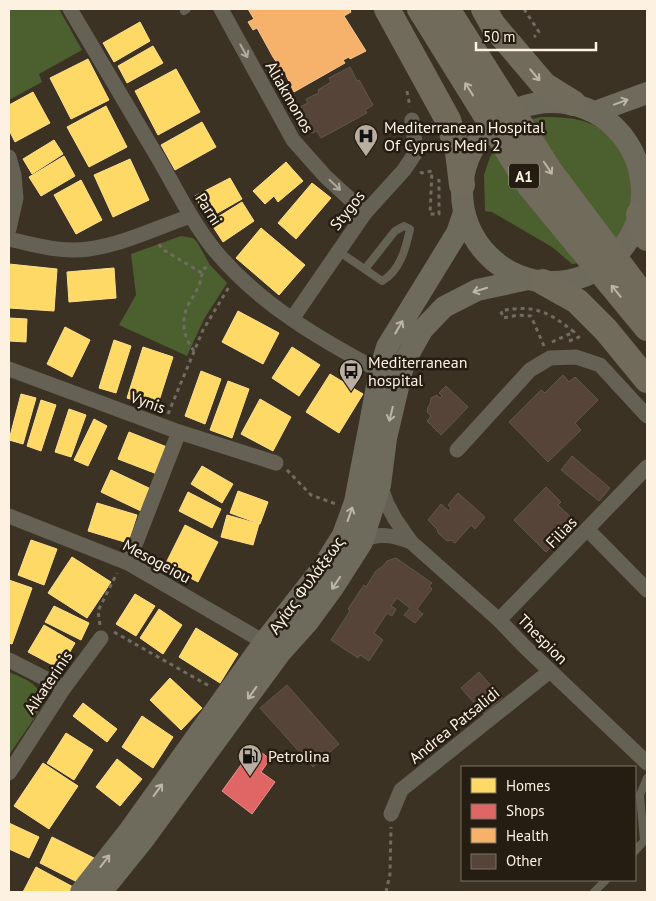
<svg xmlns="http://www.w3.org/2000/svg" width="656" height="901" font-family="'PT Sans',sans-serif">
<style>
.green{fill:#4c5f2e}
.homes{fill:#ffd966;stroke:#fee08b}
.shops{fill:#e06666;stroke:#e9908b}
.health{fill:#f6b26b;stroke:#f8c58f}
.building{fill:#554437;stroke:#61574e}
.lines{fill:none;stroke-linecap:round;stroke-linejoin:round}
.path{stroke:#716c62;stroke-width:3;stroke-dasharray:4 4;stroke-linecap:butt}
.service{stroke:#656255;stroke-width:8}
.minor{stroke:#656255;stroke-width:15}
.secondary{stroke:#6e6b5d;stroke-width:22}
.trunk{stroke:#706b5a;stroke-width:26}
.trunk-bridge{stroke:#706b5a;stroke-width:26}
.oneway{stroke:#b1aa9c}
.oneway2{stroke:#beb5a5}
.oneway3{stroke:#bdb5a6}
.labels{text-anchor:middle;dominant-baseline:central;stroke-width:5;stroke-linejoin:round;paint-order:stroke}
.shield{fill:#251d12;stroke:#bcb1a4;stroke-width:1}
.shield-label{font-size:15px;font-weight:bold;fill:#fdf1e2}
.street-label{font-size:16px;fill:#fdf1e2;stroke:#251d12}
.poi-label{font-size:16px;fill:#fdf1e2;stroke:#251d12;text-anchor:start}
</style>
<rect width="100%" height="100%" fill="#3c3224"/>
<!-- green -->
<g class="green">
<polygon points="9,9 59,9 82,50 39,74 42,82 9,100"/>
<path d="M 541,117 C 562,117 582,117 600,129 C 632,151 640,188 627,223 C 624,230 621,239 616,244 C 612,248 605,251 600,254 C 590,259 583,263 572,264 L 552,247 L 492,212 L 485,211 L 484,175 L 490,157 L 499,141 L 529,120 Z"/>
<polygon points="181,236 193,238 197,242 210,265 227,283 204,319 187,356 119,325 136,295 131,254"/>
<path d="M 9,672 C 27,680 39,683 44,704 L 9,755 Z"/>
</g>
<!-- homes -->
<g class="homes">
<polygon points="140,22 150,41 114,62 103,43"/>
<polygon points="153,46 163,63 127,83 118,66"/>
<polygon points="88,59 109,100 71,119 50,78"/>
<polygon points="176,69 200,112 158,135 135,91"/>
<polygon points="33,92 50,123 15,142 9,130 9,105"/>
<polygon points="106,106 127,147 89,167 67,127"/>
<polygon points="202,122 216,147 175,170 161,145"/>
<polygon points="54,140 63,154 32,174 23,159"/>
<polygon points="64,156 75,176 41,196 29,177"/>
<polygon points="130,159 149,200 113,217 94,175"/>
<polygon points="286,162 303,181 278,202 274,196 265,204 253,191"/>
<polygon points="230,178 242,199 207,219 195,196"/>
<polygon points="81,180 102,220 76,234 54,195"/>
<polygon points="312,183 331,198 296,239 278,223"/>
<polygon points="242,202 254,221 223,242 210,222"/>
<polygon points="261,228 305,265 279,295 236,258"/>
<polygon points="9,264 57,269 54,311 9,308"/>
<polygon points="114,268 116,298 69,302 67,272"/>
<polygon points="238,311 279,333 263,364 222,342"/>
<polygon points="9,318 27,319 26,342 9,341"/>
<polygon points="65,327 90,340 72,377 47,364"/>
<polygon points="114,340 131,346 116,393 99,388"/>
<polygon points="143,347 173,357 157,407 127,398"/>
<polygon points="292,347 320,365 299,396 272,378"/>
<polygon points="201,371 221,379 205,424 185,416"/>
<polygon points="330,374 363,394 339,433 306,412"/>
<polygon points="228,381 249,389 232,438 210,430"/>
<polygon points="21,394 36,398 23,444 9,440"/>
<polygon points="260,399 291,417 273,451 241,434"/>
<polygon points="41,400 56,405 41,451 27,446"/>
<polygon points="69,409 86,415 71,457 55,452"/>
<polygon points="94,419 107,426 88,466 74,460"/>
<polygon points="129,432 167,447 157,474 118,459"/>
<polygon points="202,466 233,484 222,503 191,484"/>
<polygon points="111,470 151,489 141,511 101,492"/>
<polygon points="238,491 268,502 260,524 230,513"/>
<polygon points="188,492 221,509 212,528 179,511"/>
<polygon points="97,503 137,515 128,543 88,531"/>
<polygon points="227,515 259,524 253,545 221,537"/>
<polygon points="185,525 218,542 198,582 165,565"/>
<polygon points="31,540 57,549 44,585 18,575"/>
<polygon points="72,557 111,582 87,618 48,593"/>
<polygon points="9,580 32,588 12,644 9,643"/>
<polygon points="135,594 155,606 136,636 116,624"/>
<polygon points="54,606 89,623 81,640 45,622"/>
<polygon points="159,609 182,625 163,654 140,638"/>
<polygon points="44,625 75,643 60,669 28,652"/>
<polygon points="196,628 238,654 220,683 179,657"/>
<polygon points="170,678 202,708 181,730 150,700"/>
<polygon points="83,703 117,729 107,742 73,716"/>
<polygon points="142,716 173,737 153,768 122,747"/>
<polygon points="66,733 93,750 74,780 47,763"/>
<polygon points="117,759 142,779 120,806 96,787"/>
<polygon points="43,763 78,786 49,829 14,806"/>
<polygon points="9,823 39,837 29,858 9,849"/>
<polygon points="52,837 98,860 85,886 40,863"/>
<polygon points="36,867 75,888 73,892 23,892"/>
</g>
<!-- shops -->
<polygon class="shops" points="254,747 270,759 261,772 275,782 252,814 222,791"/>
<!-- health -->
<polygon class="health" points="248,9 350,9 351,12 344,16 366,51 350,59 349,57 343,60 345,63 294,92 284,71 279,74 274,65 277,63 273,57 257,28 253,30 248,22 254,19"/>
<!-- building -->
<g class="building">
<polygon points="350,67 357,81 359,80 373,105 365,110 367,113 321,138 317,131 312,133 298,108 308,103 306,99 319,93 318,90 331,82 329,78"/>
<polygon points="563,375 569,382 575,377 598,400 575,423 581,430 548,462 509,422 541,390 545,393"/>
<polygon points="446,386 468,407 441,435 427,421 431,416 427,412 428,407 430,404 431,398 437,395 440,398 442,396 439,393"/>
<polygon points="572,456 610,488 599,501 561,470"/>
<polygon points="546,487 561,502 558,505 576,522 546,552 514,520"/>
<polygon points="458,493 485,517 475,529 471,525 455,543 451,540 447,541 438,533 437,529 428,520 441,504 449,511 451,508 448,505"/>
<polygon points="396,558 432,583 429,586 432,589 417,609 423,614 415,623 404,615 410,608 397,598 391,606 396,609 392,616 387,613 374,633 383,640 369,661 360,655 358,658 331,640 350,611 348,609 364,585 366,587 376,571 382,567 387,561"/>
<polygon points="479,672 502,698 484,714 461,688"/>
<polygon points="287,685 339,744 313,767 260,708"/>
</g>
<g class="lines">
<!-- path -->
<g class="path">
<polyline points="524,9 539,32 534,37"/>
<polyline points="407,91 410,107"/>
<polyline points="420,172 422,173 432,171 430,214 439,214 439,179"/>
<polyline points="159,244 162,249 202,273"/>
<polyline points="569,341 584,335"/>
<path d="M 544,346 L 531,316 L 518,315 L 503,318 L 501,311 C 534,304 549,312 574,332 L 552,342"/>
<path d="M 194,351 C 185,339 181,325 186,310 C 189,301 196,294 199,285 C 203,275 200,274 208,264"/>
<polyline points="168,414 203,330 229,287"/>
<polyline points="287,470 311,495 336,504"/>
<polyline points="100,625 98,611 117,573"/>
<polyline points="114,632 211,687"/>
<polyline points="386,892 390,874 391,827"/>
</g>
<!-- service -->
<g class="service">
<polyline points="184,11 187,9"/>
<path d="M 338,251 L 382,281 C 400,271 406,248 410,229 L 404,226 L 395,231 L 365,269"/>
<polyline points="635,851 644,841 640,795 647,778"/>
<polyline points="594,892 606,880"/>
</g>
<!-- minor -->
<g class="minor">
<path d="M 70,9 C 100,60 131,112 161,163 C 178,193 195,227 217,253 C 261,305 321,340 380,371"/>
<polyline points="221,9 293,140 325,176 365,213"/>
<polyline points="9,157 14,175 16,198 9,229"/>
<path d="M 9,239 C 34,245 62,253 89,249 C 124,244 158,227 191,216"/>
<polyline points="292,319 365,213 404,170 416,152 412,120"/>
<polyline points="9,369 179,432 276,463"/>
<polyline points="457,450 530,370 550,358 576,357 600,365 647,416"/>
<polyline points="380,485 387,504 395,519 411,542 499,620 525,647 647,763"/>
<polyline points="9,516 128,563 271,646"/>
<polyline points="588,530 647,590"/>
<path d="M 362,542 C 376,531 395,536 411,542"/>
<polyline points="128,563 179,432"/>
<polyline points="499,620 647,467"/>
<polyline points="9,660 64,688"/>
<polyline points="9,773 64,688 101,638"/>
<polyline points="391,814 401,790 550,671"/>
</g>
<!-- secondary -->
<g class="secondary">
<circle cx="552" cy="192" r="90"/>
<polyline points="595,112 647,93"/>
<polyline points="81,892 130,830 265,641 323,567 343,535 355,502 380,371 387,347 457,233 464,213"/>
<polyline points="101,892 143,840 280,653 307,623 332,589 362,542 380,485 386,438 404,362 422,330 444,307 477,290 528,279"/>
</g>
<!-- trunk -->
<g class="trunk">
<polyline points="387,9 448,120 458,152 462,185"/>
<polyline points="484,9 493,25 544,85 573,103"/>
<polyline points="639,214 643,230 647,238"/>
<polyline points="543,282 577,301 606,330 647,380"/>
</g>
<!-- trunk-bridge -->
<g class="trunk-bridge">
<polyline points="420,9 530,186 647,328"/>
<polyline points="447,9 549,170 647,301"/>
</g>
</g>
<!-- one-way arrows -->
<defs><path id="oneway-shaft" d="M-6 0H5M1.5-3L5.5 0L1.5 3" fill="none" stroke-width="1.6" stroke-linecap="round" stroke-linejoin="round" transform="scale(1.25)"/></defs>
<g class="oneway">
<use href="#oneway-shaft" transform="translate(244 51) rotate(61)"/>
<use href="#oneway-shaft" transform="translate(335 185) rotate(43)"/>
</g>
<g class="oneway2">
<use href="#oneway-shaft" transform="translate(535 75) rotate(50)"/>
<use href="#oneway-shaft" transform="translate(469 89) rotate(-122)"/>
<use href="#oneway-shaft" transform="translate(548 168) rotate(56)"/>
<use href="#oneway-shaft" transform="translate(616 291) rotate(-129)"/>
</g>
<g class="oneway3">
<use href="#oneway-shaft" transform="translate(621 102) rotate(-20)"/>
<use href="#oneway-shaft" transform="translate(480 290) rotate(163)"/>
<use href="#oneway-shaft" transform="translate(399 327) rotate(-60)"/>
<use href="#oneway-shaft" transform="translate(391 414) rotate(104)"/>
<use href="#oneway-shaft" transform="translate(350 514) rotate(-71)"/>
<use href="#oneway-shaft" transform="translate(336 583) rotate(124)"/>
<use href="#oneway-shaft" transform="translate(252 693) rotate(126)"/>
<use href="#oneway-shaft" transform="translate(158 790) rotate(-54)"/>
<use href="#oneway-shaft" transform="translate(105 861) rotate(-52)"/>
</g>
<!-- icons -->
<defs>
<g id="hospital-pin" transform="scale(1.25)"><path d="M0 17L-7.5 6A9.5 9.5 0 1 1 7.5 6Z" fill="#b9aea0" stroke="#251d12"/><path d="M-5-5h3v3.5h4V-5h3V5h-3V1.5h-4V5h-3Z" fill="#111"/></g>
<g id="bus-pin" transform="scale(1.25)"><path d="M0 17L-7.5 6A9.5 9.5 0 1 1 7.5 6Z" fill="#b9aea0" stroke="#251d12"/><path d="M-5-6H5V4H4V6H2V4H-2V6H-4V4H-5ZM-3.5-4V0h7V-4ZM-3.5 1.2v1.5H-2V1.2ZM2 1.2v1.5H3.5V1.2Z" fill="#111"/></g>
<g id="fuel-pin" transform="scale(1.25)"><path d="M0 17L-7.5 6A9.5 9.5 0 1 1 7.5 6Z" fill="#b9aea0" stroke="#251d12"/><path d="M-5.5-6h7V0h2V4h1.3V-2.5L3-4.5l.8-.8L6-3V5H2.5V1h-1V6h-7ZM-4.2-4.7v3.2H.2V-4.7Z" fill="#111"/></g>
</defs>
<g fill-rule="evenodd">
<use href="#hospital-pin" x="366" y="136"/>
<use href="#bus-pin" x="351" y="371"/>
<use href="#fuel-pin" x="250" y="756"/>
</g>
<g class="labels">
<!-- shield labels -->
<rect class="shield" x="509" y="163.5" width="30" height="25" rx="4"/>
<g class="shield-label">
<text x="524" y="176">A1</text>
</g>
<!-- street labels -->
<g class="street-label">
<text transform="translate(290 97) rotate(60)">Aliakmonos</text>
<text transform="translate(209 209) rotate(57)">Parni</text>
<text transform="translate(347 210) rotate(-52)">Stygos</text>
<text transform="translate(148 402) rotate(20)">Vynis</text>
<text transform="translate(561 532) rotate(-46)">Filias</text>
<text transform="translate(157 561) rotate(28)">Mesogeiou</text>
<text transform="translate(306 585) rotate(-54)">Αγίας Φυλάξεως</text>
<text transform="translate(543 639) rotate(45)">Thespion</text>
<text transform="translate(48 682) rotate(-56)">Aikaterinis</text>
<text transform="translate(454 725) rotate(-39)">Andrea Patsalidi</text>
</g>
<!-- poi labels -->
<g class="poi-label">
<text x="384" y="127">Mediterranean Hospital<tspan x="384" dy="18">Of Cyprus Medi 2</tspan></text>
<text x="368" y="362">Mediterranean<tspan x="368" dy="18">hospital</tspan></text>
<text x="268" y="756">Petrolina</text>
</g>
</g>
<!-- border -->
<rect width="656" height="901" fill="none" stroke="#fdf1e2" stroke-width="20"/>
<!-- legend -->
<rect x="461" y="766" width="175" height="115" fill="#251d12" stroke="#7b7265"/>
<rect x="471" y="778" width="25" height="15" fill="#ffd966" stroke="#7b7265"/>
<text x="506" y="791" font-size="15" fill="#fdf1e2">Homes</text>
<rect x="471" y="804" width="25" height="15" fill="#e06666" stroke="#7b7265"/>
<text x="506" y="816" font-size="15" fill="#fdf1e2">Shops</text>
<rect x="471" y="828" width="25" height="15" fill="#f6b26b" stroke="#7b7265"/>
<text x="506" y="841" font-size="15" fill="#fdf1e2">Health</text>
<rect x="471" y="854" width="25" height="15" fill="#554437" stroke="#7b7265"/>
<text x="506" y="866" font-size="15" fill="#fdf1e2">Other</text>
<!-- scale -->
<path d="M476 42v8h120v-8" fill="none" stroke="#fdf1e2" stroke-width="2.5"/>
<text x="483" y="42" font-size="15" fill="#fdf1e2" stroke="#251d12" stroke-width="4" paint-order="stroke">50 m</text>
</svg>
